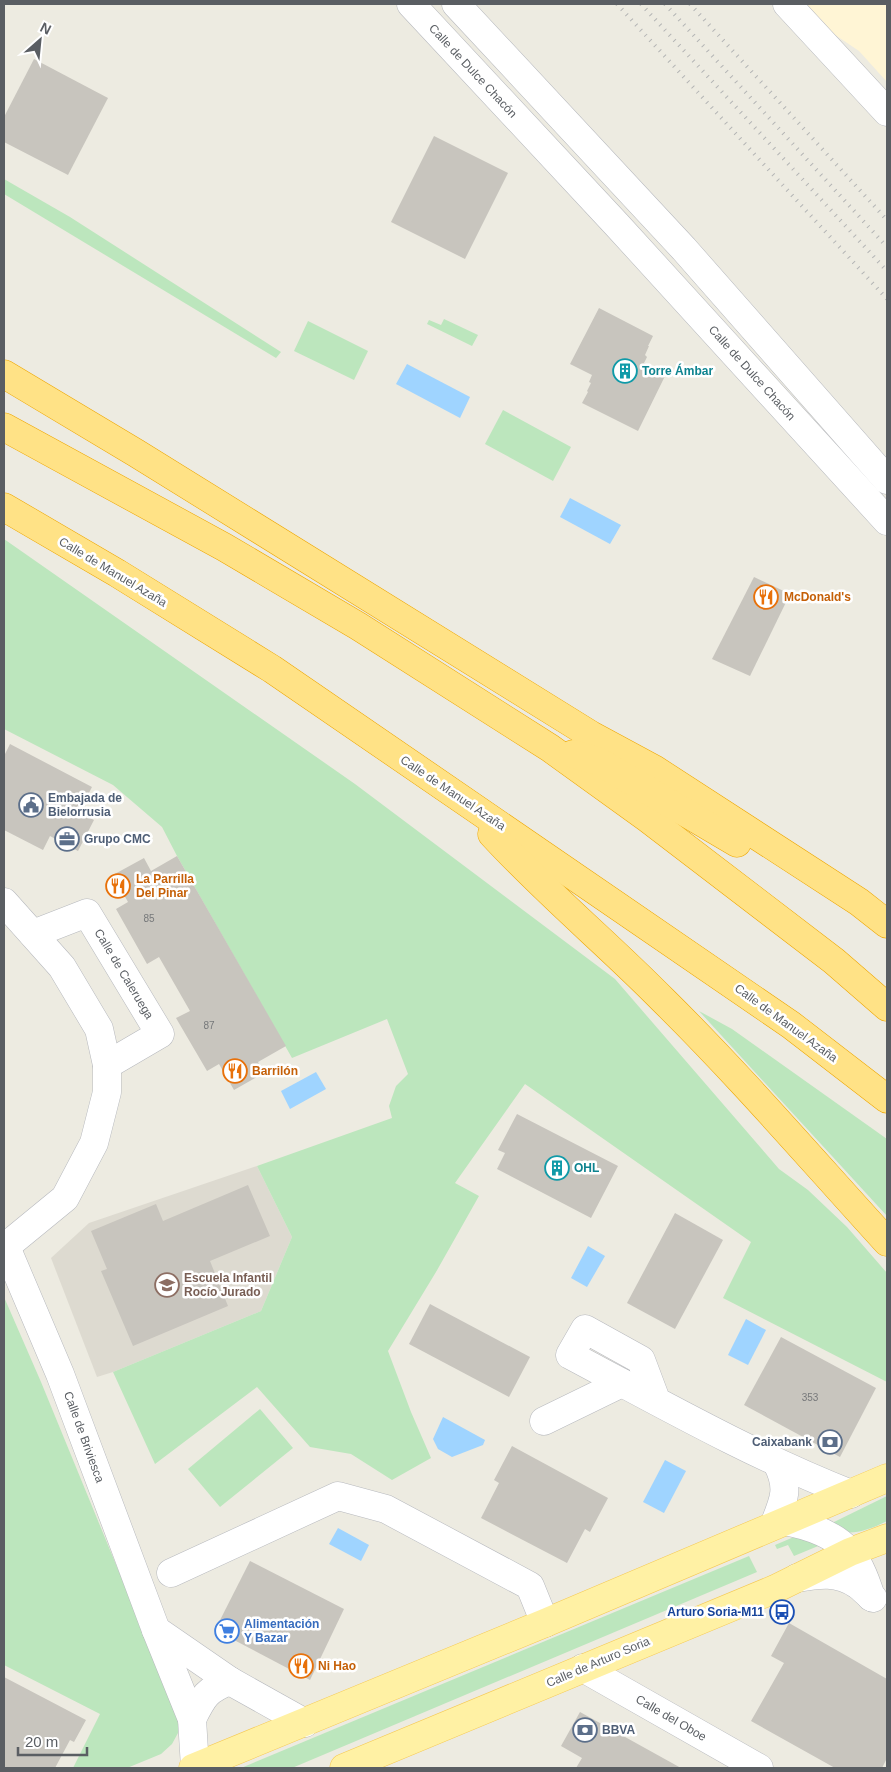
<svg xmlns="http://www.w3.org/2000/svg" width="891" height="1772" font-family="Arial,sans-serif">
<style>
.commercial{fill:#fff5d5}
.education{fill:#dddad0}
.green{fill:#bce6bd}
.water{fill:#9fd4ff}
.building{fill:#c8c5be}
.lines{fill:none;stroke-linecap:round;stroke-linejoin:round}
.minor-casing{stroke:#b7b9be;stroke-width:29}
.major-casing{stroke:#f6c952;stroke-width:29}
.highway-casing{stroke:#eea600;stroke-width:29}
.minor{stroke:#fff;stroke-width:28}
.major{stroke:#fff1a4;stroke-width:28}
.highway{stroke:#ffe286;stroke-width:28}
.rail{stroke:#b3b4b4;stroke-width:4;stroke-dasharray:1 6;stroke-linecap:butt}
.labels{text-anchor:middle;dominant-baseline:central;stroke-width:5;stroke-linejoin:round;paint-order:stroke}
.number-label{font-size:10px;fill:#76787a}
.street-label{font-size:12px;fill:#5a5e63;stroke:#fff}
.culture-label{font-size:12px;font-weight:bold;fill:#0d838f;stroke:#fff;text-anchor:start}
.food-label{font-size:12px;font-weight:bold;fill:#c56008;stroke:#fff;text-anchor:start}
.service-label{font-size:12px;font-weight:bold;fill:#4e5e75;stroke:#fff;text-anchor:start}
.education-label{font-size:12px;font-weight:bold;fill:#785e54;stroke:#fff;text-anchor:start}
.transit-label{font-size:12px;font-weight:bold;fill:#164399;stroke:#fff;text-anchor:end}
.shop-label{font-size:12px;font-weight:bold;fill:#366cbe;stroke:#fff;text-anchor:start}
</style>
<rect width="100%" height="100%" fill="#edebe1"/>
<!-- commercial -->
<polygon class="commercial" points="789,4 887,4 887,82 859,51"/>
<!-- education -->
<polygon class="education" points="257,1166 292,1237 261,1311 113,1372 97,1377 51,1258 89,1223"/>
<!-- green -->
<g class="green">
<polygon points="4,179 70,217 281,352 276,358 4,194"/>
<polygon points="444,319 478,335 472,346 427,324 429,320 441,325"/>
<polygon points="308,321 368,351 354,380 294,351"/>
<polygon points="503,410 571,447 553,481 485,444"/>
<polygon points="4,539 355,784 615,979 779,1169 808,1190 847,1227 887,1273 887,1382 723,1298 751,1242 525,1084 455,1183 479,1196 436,1272 388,1351 411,1412 431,1458 392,1480 351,1454 310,1447 257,1387 155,1464 113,1372 261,1311 292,1237 257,1166 392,1118 389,1106 396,1086 408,1074 387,1019 292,1058 177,856 162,827 113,785 4,729"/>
<polygon points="699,1011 732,1029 887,1139 887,1216"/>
<polygon points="4,1297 41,1382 179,1718 178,1733 172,1744 161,1754 127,1768 73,1768 100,1714 4,1665"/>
<polygon points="260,1409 293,1448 220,1507 188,1469"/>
<path d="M 887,1496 L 887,1521 C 871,1529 850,1538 832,1528 L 834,1522 Z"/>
<polygon points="801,1534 823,1544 794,1556 788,1545 777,1549 775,1545"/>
<polygon points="749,1556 757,1572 292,1768 241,1768"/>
</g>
<!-- water -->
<g class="water">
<polygon points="407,364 470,397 460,418 396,384"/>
<polygon points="570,498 621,525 610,544 560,517"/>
<polygon points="316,1072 326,1089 290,1109 281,1091"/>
<polygon points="588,1246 605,1256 587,1287 571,1278"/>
<polygon points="746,1319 766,1330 748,1365 728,1355"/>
<polygon points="443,1417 485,1440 483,1445 452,1457 438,1449 433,1439"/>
<polygon points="665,1460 686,1471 664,1513 643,1502"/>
<polygon points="338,1528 369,1545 361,1561 329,1544"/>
</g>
<!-- building -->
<g class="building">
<polygon points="34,59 108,98 68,175 4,142 4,117"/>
<polygon points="434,136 508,173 465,259 391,222"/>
<polygon points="599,308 653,336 648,346 649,346 645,355 647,357 644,363 666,374 638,431 582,403 588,392 587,391 591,383 589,382 592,375 570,364"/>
<polygon points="754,577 790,594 750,676 712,659"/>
<polygon points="10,744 92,787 79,812 94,820 78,851 50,836 43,850 4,830 4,756"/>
<polygon points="177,856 286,1046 258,1062 264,1073 234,1090 219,1064 207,1071 176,1018 190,1011 159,957 147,964 116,909 128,902 113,875 144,858 151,871"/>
<polygon points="517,1114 618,1166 591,1218 497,1169 505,1153 498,1150"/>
<polygon points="248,1185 270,1236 210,1261 228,1306 133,1346 101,1271 107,1269 91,1231 156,1204 163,1221"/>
<polygon points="675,1213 723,1240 675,1329 627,1303"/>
<polygon points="430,1304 530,1357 509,1397 409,1344"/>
<polygon points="781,1337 876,1388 840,1457 744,1405"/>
<polygon points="512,1446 608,1498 590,1532 585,1529 567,1563 481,1518 499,1483 494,1480"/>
<polygon points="250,1561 344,1609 310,1680 215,1630"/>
<polygon points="789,1623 887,1679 887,1758 882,1768 835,1768 751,1721 784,1663 771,1656"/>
<polygon points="4,1677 86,1720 74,1742 70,1740 55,1768 4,1768"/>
<polygon points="580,1712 681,1768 576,1768 582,1758 561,1746"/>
</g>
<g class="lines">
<!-- minor casing -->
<g class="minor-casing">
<g id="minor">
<polyline points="411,4 617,225 887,521"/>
<polyline points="456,4 684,249 887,480"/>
<polyline points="787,4 887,112"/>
<polyline points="4,902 62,967 99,1029 107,1065 107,1092 94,1143 65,1198 4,1248"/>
<polyline points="33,934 87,913 160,1034 107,1065"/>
<polyline points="6,1247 60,1374 156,1630 192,1719 195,1767 197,1768"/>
<path d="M 656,1400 L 641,1360 L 585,1329 L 570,1355 C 662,1404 754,1456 851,1494"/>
<polyline points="544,1421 622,1383"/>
<path d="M 784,1521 C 807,1525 832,1533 849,1551 C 859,1562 867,1584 871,1597"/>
<path d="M 774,1525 C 784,1500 790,1488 777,1463"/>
<polyline points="171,1573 338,1496 386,1509 530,1586 545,1623"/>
<path d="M 797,1578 C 819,1574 838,1571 858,1585 C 863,1589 868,1594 873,1598"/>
<polyline points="156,1630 230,1681 305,1723"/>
<polyline points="583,1668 759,1768"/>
<path d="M 192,1719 C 203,1697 206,1690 230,1681"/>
</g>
</g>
<!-- major casing -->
<g class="major-casing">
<g id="major">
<polyline points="193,1768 545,1623 887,1478"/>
<polyline points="344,1768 775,1589 850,1552 887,1538"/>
</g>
</g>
<!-- highway casing -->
<g class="highway-casing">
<g id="highway">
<polyline points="4,374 136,453 591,735 654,769 859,902 887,924"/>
<polyline points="4,427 224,547 358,626 550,748 647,818 834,961 887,1007"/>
<polyline points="4,507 117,573 272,669 791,1025 887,1099"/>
<polyline points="573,754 598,761 737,843"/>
<path d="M 492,834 C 546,893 607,943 663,1000 C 741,1077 813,1161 887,1242"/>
</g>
</g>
<!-- minor -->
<use href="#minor" class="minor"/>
<!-- major -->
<use href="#major" class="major"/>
<!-- highway -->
<use href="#highway" class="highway"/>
<!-- rail -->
<g class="rail">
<polyline points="617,4 887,299"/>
<polyline points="641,4 887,271"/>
<polyline points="665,4 887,247"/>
<polyline points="690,4 887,220"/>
</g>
</g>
<!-- icons -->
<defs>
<g id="building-ring" transform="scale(1.25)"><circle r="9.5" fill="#fff" stroke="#0f9aa8" stroke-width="1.5"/><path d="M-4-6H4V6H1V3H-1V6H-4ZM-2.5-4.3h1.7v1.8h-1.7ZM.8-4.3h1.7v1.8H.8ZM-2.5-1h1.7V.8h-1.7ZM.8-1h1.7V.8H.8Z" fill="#0f9aa8"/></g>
<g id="restaurant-ring" transform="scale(1.25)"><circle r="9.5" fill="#fff" stroke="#e8710a" stroke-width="1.5"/><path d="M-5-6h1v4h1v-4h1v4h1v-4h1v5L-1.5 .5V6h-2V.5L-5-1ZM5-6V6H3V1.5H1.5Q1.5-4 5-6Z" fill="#e8710a"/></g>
<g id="civic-ring" transform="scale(1.25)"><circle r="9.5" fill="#fff" stroke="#5c6f8a" stroke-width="1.5"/><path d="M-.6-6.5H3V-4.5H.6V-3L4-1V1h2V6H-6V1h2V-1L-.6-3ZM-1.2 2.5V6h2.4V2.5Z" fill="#5c6f8a"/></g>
<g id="office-ring" transform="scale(1.25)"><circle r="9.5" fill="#fff" stroke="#5c6f8a" stroke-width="1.5"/><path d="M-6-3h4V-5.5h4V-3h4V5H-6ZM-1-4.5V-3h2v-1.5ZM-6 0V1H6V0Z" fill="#5c6f8a"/></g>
<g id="school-ring" transform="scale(1.25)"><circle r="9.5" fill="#fff" stroke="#8d6e63" stroke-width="1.5"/><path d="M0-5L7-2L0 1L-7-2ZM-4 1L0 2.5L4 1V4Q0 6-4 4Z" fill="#8d6e63"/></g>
<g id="bank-ring" transform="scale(1.25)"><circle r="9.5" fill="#fff" stroke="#5c6f8a" stroke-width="1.5"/><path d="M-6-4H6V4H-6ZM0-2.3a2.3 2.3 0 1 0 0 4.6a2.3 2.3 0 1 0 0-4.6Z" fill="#5c6f8a"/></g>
<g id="bus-ring" transform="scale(1.25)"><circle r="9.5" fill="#fff" stroke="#1a4fb4" stroke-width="1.5"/><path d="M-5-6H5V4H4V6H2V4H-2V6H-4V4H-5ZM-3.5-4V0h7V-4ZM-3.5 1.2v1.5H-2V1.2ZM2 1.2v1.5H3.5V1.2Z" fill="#1a4fb4"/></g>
<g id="supermarket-ring" transform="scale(1.25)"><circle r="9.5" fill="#fff" stroke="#3f7fe0" stroke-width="1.5"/><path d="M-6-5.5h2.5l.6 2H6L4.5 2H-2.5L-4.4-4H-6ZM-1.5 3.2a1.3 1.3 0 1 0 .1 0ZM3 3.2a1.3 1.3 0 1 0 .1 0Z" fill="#3f7fe0"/></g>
</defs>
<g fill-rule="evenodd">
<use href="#building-ring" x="625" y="371"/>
<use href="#restaurant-ring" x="766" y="597"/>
<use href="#civic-ring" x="31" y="805"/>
<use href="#office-ring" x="67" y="839"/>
<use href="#restaurant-ring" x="118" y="886"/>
<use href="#restaurant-ring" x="235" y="1071"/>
<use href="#building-ring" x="557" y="1168"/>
<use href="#school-ring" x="167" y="1285"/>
<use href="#bank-ring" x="830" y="1442"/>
<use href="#bus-ring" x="782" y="1612"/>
<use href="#supermarket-ring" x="227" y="1631"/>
<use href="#restaurant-ring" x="301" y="1666"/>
<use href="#bank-ring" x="585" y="1730"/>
</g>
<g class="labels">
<!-- number labels -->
<g class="number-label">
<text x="149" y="918">85</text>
<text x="209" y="1025">87</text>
<text x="810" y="1397">353</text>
</g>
<!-- street labels -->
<g class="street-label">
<text transform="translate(473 71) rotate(47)">Calle de Dulce Chacón</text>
<text transform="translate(752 373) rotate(48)">Calle de Dulce Chacón</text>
<text transform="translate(113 572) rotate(31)">Calle de Manuel Azaña</text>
<text transform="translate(453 793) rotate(34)">Calle de Manuel Azaña</text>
<text transform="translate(124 974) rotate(59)">Calle de Caleruega</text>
<text transform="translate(786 1023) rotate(36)">Calle de Manuel Azaña</text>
<text transform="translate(84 1437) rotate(70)">Calle de Briviesca</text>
<text transform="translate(598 1662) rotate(-23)">Calle de Arturo Soria</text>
<text transform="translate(671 1718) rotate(30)">Calle del Oboe</text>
</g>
<!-- culture labels -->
<g class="culture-label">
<text x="642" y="371">Torre Ámbar</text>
<text x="574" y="1168">OHL</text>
</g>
<!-- food labels -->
<g class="food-label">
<text x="784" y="597">McDonald's</text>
<text x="136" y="879">La Parrilla<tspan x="136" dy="14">Del Pinar</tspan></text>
<text x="252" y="1071">Barrilón</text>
<text x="318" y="1666">Ni Hao</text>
</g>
<!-- service labels -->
<g class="service-label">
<text x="48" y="798">Embajada de<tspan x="48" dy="14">Bielorrusia</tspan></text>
<text x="84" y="839">Grupo CMC</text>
<text x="812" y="1442" text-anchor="end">Caixabank</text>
<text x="602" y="1730">BBVA</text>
</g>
<!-- education labels -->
<g class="education-label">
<text x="184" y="1278">Escuela Infantil<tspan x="184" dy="14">Rocío Jurado</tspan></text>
</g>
<!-- transit labels -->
<g class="transit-label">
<text x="764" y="1612">Arturo Soria-M11</text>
</g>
<!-- shop labels -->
<g class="shop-label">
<text x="244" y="1624">Alimentación<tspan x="244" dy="14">Y Bazar</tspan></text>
</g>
</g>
<!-- border -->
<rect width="891" height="1772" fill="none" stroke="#5a5e63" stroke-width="10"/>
<!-- north arrow -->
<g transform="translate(40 40) rotate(27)" stroke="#ffffff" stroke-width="4" paint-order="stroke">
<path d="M0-4L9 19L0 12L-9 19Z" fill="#5a5e63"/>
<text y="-8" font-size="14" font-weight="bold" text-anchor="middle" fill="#5a5e63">N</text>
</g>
<!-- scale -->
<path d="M18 1747v8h69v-8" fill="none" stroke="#5a5e63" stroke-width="2.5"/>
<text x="25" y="1747" font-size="15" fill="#5a5e63" stroke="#ffffff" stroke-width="4" paint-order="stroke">20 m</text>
</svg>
